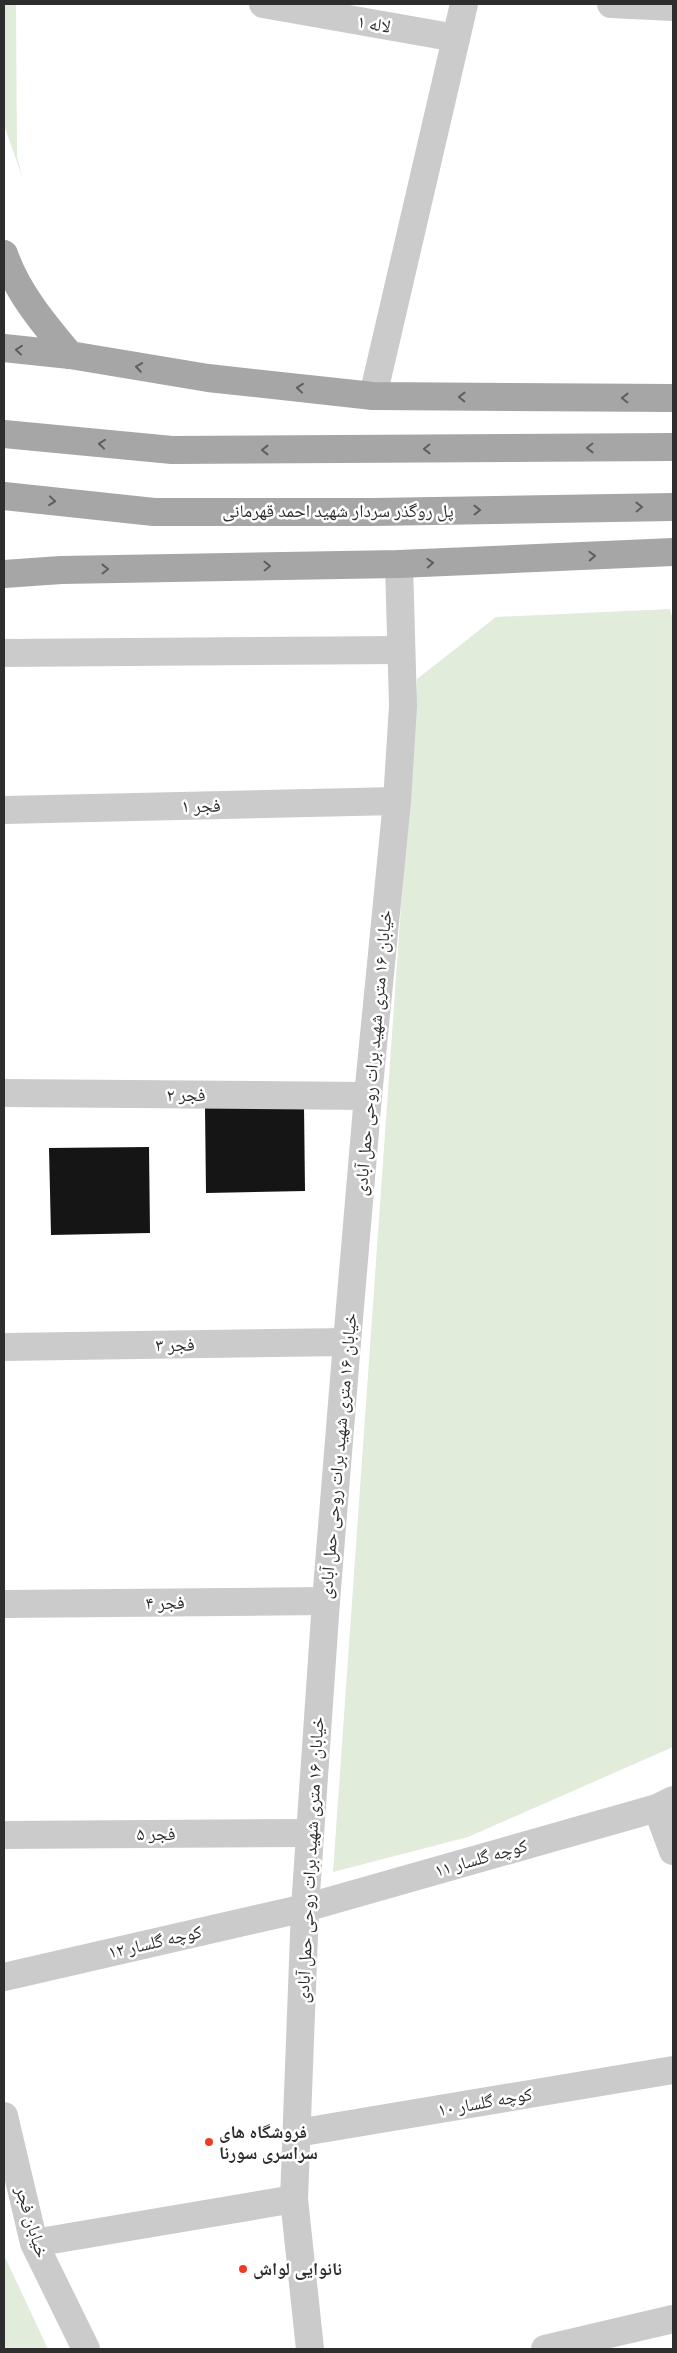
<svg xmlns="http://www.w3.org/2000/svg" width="677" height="2353" font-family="Karla,'Noto Naskh Arabic',sans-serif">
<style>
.green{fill:#e1ecdb}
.building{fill:#151515}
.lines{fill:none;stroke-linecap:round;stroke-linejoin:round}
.minor{stroke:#cbcbcb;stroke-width:28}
.major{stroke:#a6a6a6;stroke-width:28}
.oneway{stroke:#5e5e5e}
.poi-dot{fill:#ee3b27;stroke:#fff;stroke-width:2}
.labels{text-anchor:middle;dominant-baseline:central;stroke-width:5;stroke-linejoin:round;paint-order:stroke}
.street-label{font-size:18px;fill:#2e2e2e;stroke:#fff}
.poi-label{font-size:18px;font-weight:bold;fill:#2e2e2e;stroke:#fff;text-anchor:start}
</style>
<rect width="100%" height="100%" fill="#fff"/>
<!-- green -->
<g class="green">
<polygon points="4,4 16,4 17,156 23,179 4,125"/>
<polygon points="670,609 673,621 673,1747 468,1837 333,1872 417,679 496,617"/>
<polygon points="4,2255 48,2349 4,2349"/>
</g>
<!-- building -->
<g class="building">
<polygon points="304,1105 305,1191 206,1193 205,1107"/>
<polygon points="149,1147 150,1233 51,1235 49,1148"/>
</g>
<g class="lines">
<!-- minor -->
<g class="minor">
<polyline points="263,4 456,38"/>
<polyline points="611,4 673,7"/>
<polyline points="373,396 464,4"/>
<polyline points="4,653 401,650"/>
<polyline points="4,810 397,801"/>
<polyline points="4,1093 368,1096"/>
<polyline points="4,1347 347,1342"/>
<polyline points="4,1604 326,1601"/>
<polyline points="657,1808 673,1851"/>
<polyline points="4,1835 309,1833"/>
<polyline points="4,1977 305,1908 657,1808 673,1800"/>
<polyline points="4,2116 34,2243 86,2349"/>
<polyline points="297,2133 673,2070"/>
<polyline points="34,2243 294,2199"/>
<polyline points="310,2349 294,2199 305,1908 326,1601 347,1342 368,1096 397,801 403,706 399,564"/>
<polyline points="545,2349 673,2319"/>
</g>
<!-- major -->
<g class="major">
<path d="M 4,254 C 17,292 44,324 70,355 L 208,378 L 373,396 L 673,398"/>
<polyline points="4,348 70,355"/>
<polyline points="4,434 172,450 673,447"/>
<polyline points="4,496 154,512 374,512 673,507"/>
<polyline points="4,574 61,570 399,564 673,552"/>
</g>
</g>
<!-- one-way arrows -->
<defs><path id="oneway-chevron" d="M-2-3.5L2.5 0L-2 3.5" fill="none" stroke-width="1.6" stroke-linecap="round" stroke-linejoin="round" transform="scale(1.25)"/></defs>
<g class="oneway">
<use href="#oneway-chevron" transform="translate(19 350) rotate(-174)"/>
<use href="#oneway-chevron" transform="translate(139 367) rotate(-171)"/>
<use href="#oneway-chevron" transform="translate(300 388) rotate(-174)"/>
<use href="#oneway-chevron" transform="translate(462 397) rotate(-179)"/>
<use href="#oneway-chevron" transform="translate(625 398) rotate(-179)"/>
<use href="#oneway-chevron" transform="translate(102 444) rotate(-174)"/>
<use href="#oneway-chevron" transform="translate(590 448) rotate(179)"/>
<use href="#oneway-chevron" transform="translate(427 449) rotate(179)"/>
<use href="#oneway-chevron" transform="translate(265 450) rotate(180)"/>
<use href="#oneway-chevron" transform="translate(52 501) rotate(6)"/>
<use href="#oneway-chevron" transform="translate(639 507) rotate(-1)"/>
<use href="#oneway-chevron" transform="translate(477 510) rotate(-1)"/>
<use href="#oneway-chevron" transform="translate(592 556) rotate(-3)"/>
<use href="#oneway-chevron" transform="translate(430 563) rotate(-3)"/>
<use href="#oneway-chevron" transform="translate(267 566) rotate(-1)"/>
<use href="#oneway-chevron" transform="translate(105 569) rotate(-1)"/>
</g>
<!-- markers -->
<g class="poi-dot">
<circle cx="209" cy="2142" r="5"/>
<circle cx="243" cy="2269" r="5"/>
</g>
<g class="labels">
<!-- street labels -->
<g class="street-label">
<text transform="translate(374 24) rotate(10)">لاله ۱</text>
<text x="338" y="511">پل روگذر سردار شهید احمد قهرمانی</text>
<text transform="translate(201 806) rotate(-1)">فجر ۱</text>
<text transform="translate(373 1053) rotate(-85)">خیابان ۱۶ متری شهید برات روحی حمل آبادی</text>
<text x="186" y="1095">فجر ۲</text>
<text transform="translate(175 1345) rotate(-1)">فجر ۳</text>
<text transform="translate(338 1456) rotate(-85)">خیابان ۱۶ متری شهید برات روحی حمل آبادی</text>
<text transform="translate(165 1603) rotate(-1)">فجر ۴</text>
<text x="156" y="1834">فجر ۵</text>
<text transform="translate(481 1858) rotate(-16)">کوچه گلسار ۱۱</text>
<text transform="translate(310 1860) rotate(-87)">خیابان ۱۶ متری شهید برات روحی حمل آبادی</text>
<text transform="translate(155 1942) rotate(-13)">کوچه گلسار ۱۲</text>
<text transform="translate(485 2102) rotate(-10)">کوچه گلسار ۱۰</text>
<text transform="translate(32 2222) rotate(73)">خیابان فجر</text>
</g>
<!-- poi labels -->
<g class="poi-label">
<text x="219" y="2132">فروشگاه های<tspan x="219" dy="21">سراسری سورنا</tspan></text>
<text x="253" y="2269">نانوایی لواش</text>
</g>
</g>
<!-- border -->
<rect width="677" height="2353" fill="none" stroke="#2e2e2e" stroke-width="10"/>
</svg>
